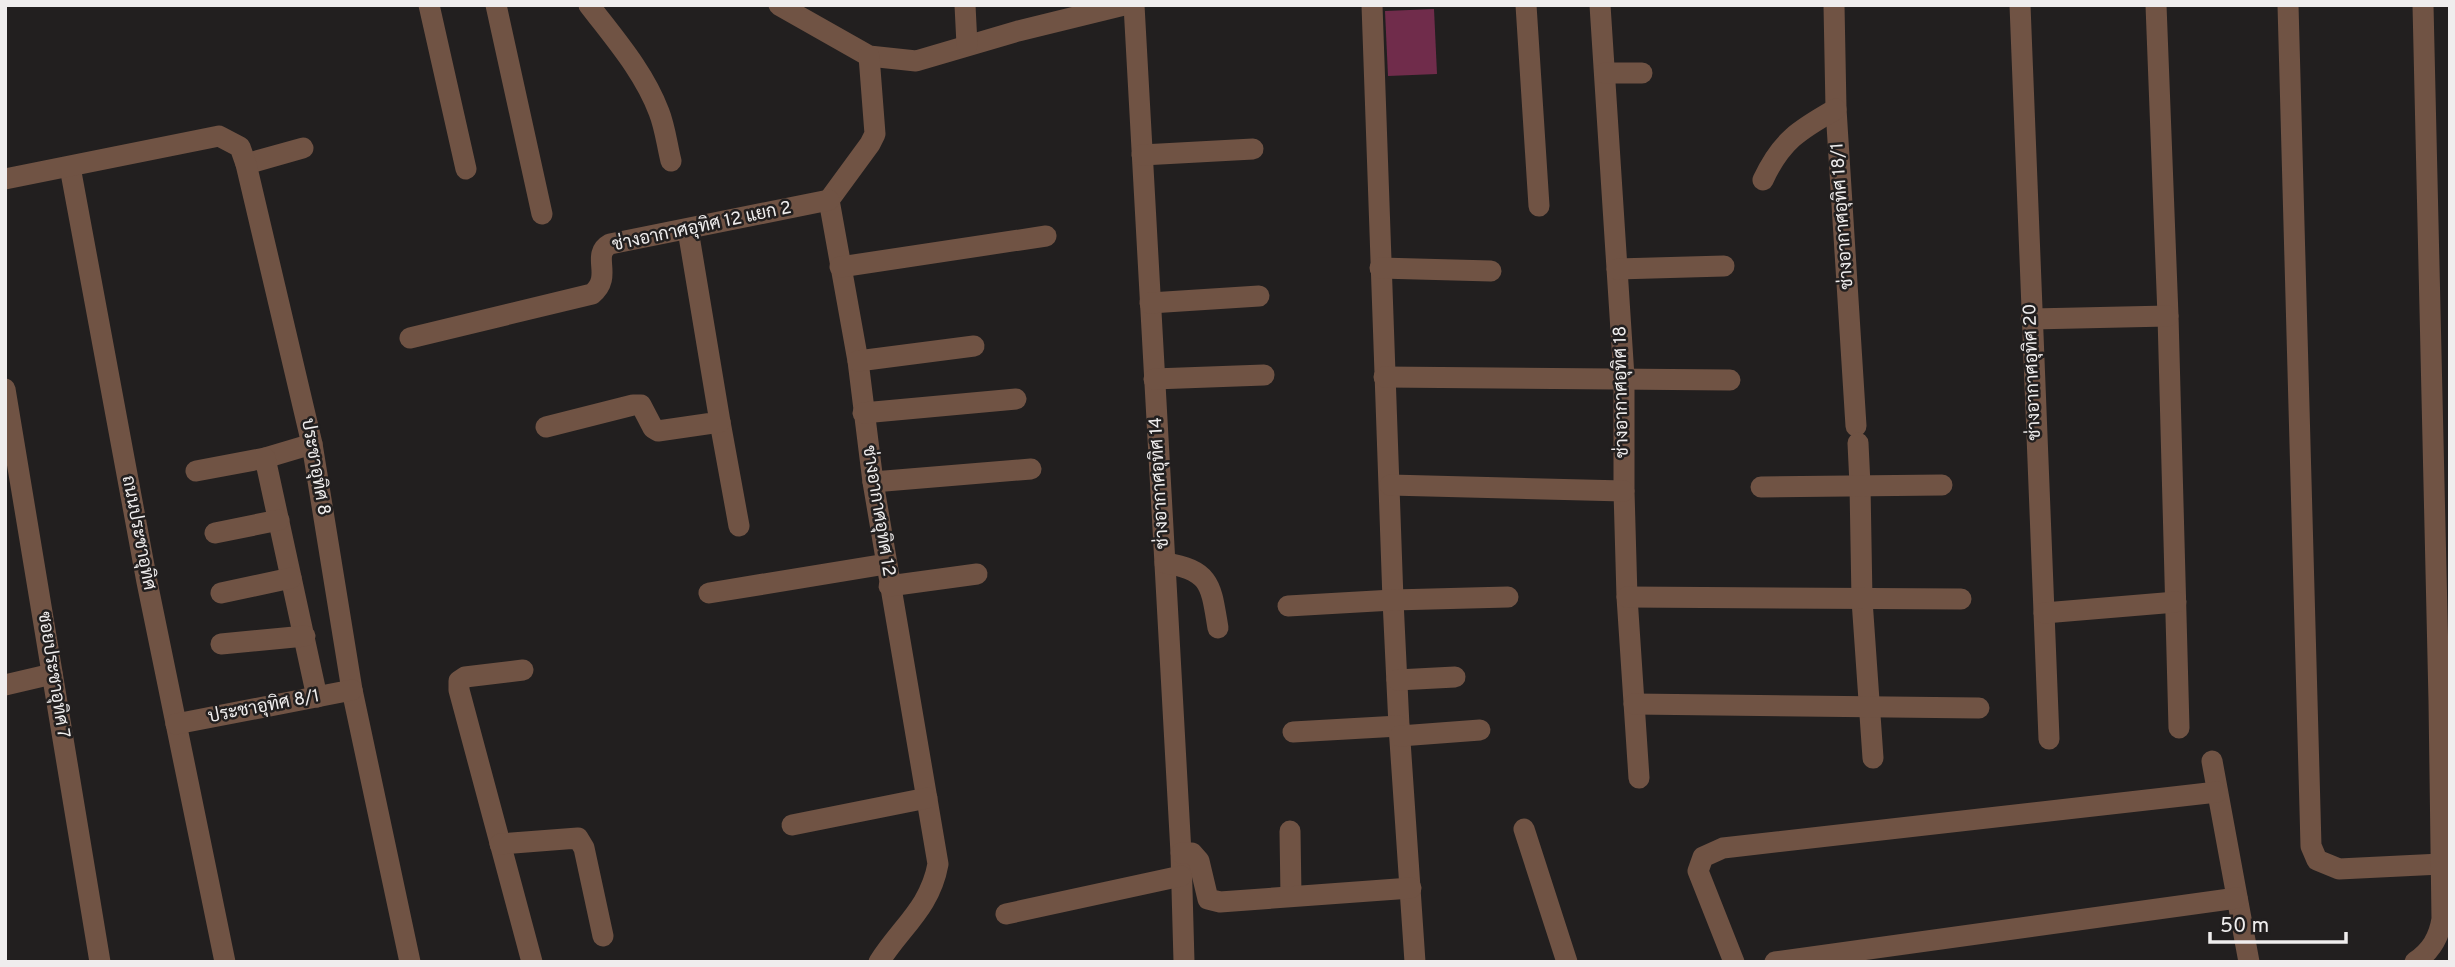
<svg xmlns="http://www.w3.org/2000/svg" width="2455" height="967" font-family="Overpass,Sarabun,sans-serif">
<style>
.building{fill:#702c4b}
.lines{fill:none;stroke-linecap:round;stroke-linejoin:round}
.minor{stroke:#705344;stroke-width:21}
.labels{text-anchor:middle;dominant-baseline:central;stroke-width:5;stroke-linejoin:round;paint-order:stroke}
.street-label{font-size:18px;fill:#efeded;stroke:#221f1f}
</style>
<rect width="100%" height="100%" fill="#221f1f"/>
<!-- building -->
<polygon class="building" points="1434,9 1437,74 1388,76 1385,11"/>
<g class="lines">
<!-- minor -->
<g class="minor">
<polyline points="429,5 466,169"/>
<polyline points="496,5 542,214"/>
<path d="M 589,5 C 615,39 644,72 659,112 C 665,127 667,145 671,161"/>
<polyline points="779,5 869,56 916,61 1018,31 1124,5"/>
<polyline points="965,5 967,45"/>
<polyline points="1134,5 1181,853 1184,962"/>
<polyline points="1372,5 1393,600 1399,726 1415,962"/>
<polyline points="1526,5 1539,206"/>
<polyline points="1600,5 1624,377 1624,491 1627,597 1639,778"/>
<polyline points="1834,5 1836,109 1856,426"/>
<polyline points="2020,5 2049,739"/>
<polyline points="2156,5 2168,316 2179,728"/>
<polyline points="2288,5 2311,846 2317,860 2339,869 2441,864"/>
<path d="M 869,56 L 875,134 L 870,144 L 829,200 L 858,361 L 873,482 L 938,864 C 930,908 901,927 879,962"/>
<polyline points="1605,73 1642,73"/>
<polyline points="1142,155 1253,149"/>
<polyline points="246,164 303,148"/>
<polyline points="70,167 147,582 225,962"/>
<polyline points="5,179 219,136 240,147 246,164 312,444 352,690 410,962"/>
<path d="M 1763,180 C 1781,141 1799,130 1836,109"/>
<polyline points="840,267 1046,236"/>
<polyline points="1380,268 1491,271"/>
<polyline points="1617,269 1724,266"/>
<polyline points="1150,303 1259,296"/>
<polyline points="2031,319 2168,316"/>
<path d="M 410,338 L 592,294 C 614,276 590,255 610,244 L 829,200"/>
<polyline points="858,361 974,346"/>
<polyline points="1384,377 1730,380"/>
<polyline points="1154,379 1264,375"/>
<polyline points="5,389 100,962"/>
<polyline points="863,413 1016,399"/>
<polyline points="720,422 739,526"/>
<polyline points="546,427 633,405 641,405 653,428 658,431 720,422 688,230"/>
<polyline points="1858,443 1860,485 1862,600 1873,758"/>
<polyline points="265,458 312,444"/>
<polyline points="196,471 265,458 317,697"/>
<polyline points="873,482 1031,469"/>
<polyline points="1390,485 1624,491"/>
<polyline points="1761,487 1942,485"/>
<polyline points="215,533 279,520"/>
<path d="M 1165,563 C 1212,570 1211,587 1218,628"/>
<polyline points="889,586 977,574"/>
<polyline points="221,593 291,578"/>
<polyline points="709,593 886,564"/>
<polyline points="1627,597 1961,599"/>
<polyline points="1288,606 1393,600 1508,597"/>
<polyline points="2044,613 2176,602"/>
<polyline points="221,644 305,636"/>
<polyline points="523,670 465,677 459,681 459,690 532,962"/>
<polyline points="1397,680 1455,677"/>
<polyline points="5,685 52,674"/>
<polyline points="1634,704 1979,708"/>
<polyline points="176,724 352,690"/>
<polyline points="1293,732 1399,726"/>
<polyline points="1400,736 1480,730"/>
<polyline points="2212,761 2249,962"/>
<polyline points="792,825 927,798"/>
<polyline points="1524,829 1567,962"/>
<polyline points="1290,831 1291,896"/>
<polyline points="500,844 578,838 584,848 603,936"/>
<polyline points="1181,853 1192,853 1199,861 1208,899 1220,902 1411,888"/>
<polyline points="1006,914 1181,876"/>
<polyline points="1734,962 1698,871 1703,857 1723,848 2217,792"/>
<polyline points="1775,962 2237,898"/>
<path d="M 2415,962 C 2431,951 2439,938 2442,919 L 2439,701 L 2423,5"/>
</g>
</g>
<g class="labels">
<!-- street labels -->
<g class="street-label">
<text transform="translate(1843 216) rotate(-94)">ช่างอากาศอุทิศ 18/1</text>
<text transform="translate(702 227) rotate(-12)">ช่างอากาศอุทิศ 12 แยก 2</text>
<text transform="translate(2033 372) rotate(-92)">ช่างอากาศอุทิศ 20</text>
<text transform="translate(1622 392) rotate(-91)">ช่างอากาศอุทิศ 18</text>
<text transform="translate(315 467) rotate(80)">ประชาอุทิศ 8</text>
<text transform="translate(1160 483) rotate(-93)">ช่างอากาศอุทิศ 14</text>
<text transform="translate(878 511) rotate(81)">ช่างอากาศอุทิศ 12</text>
<text transform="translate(138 533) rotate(79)">ถนนประชาอุทิศ</text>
<text transform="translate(53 675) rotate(81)">ซอยประชาอุทิศ 7</text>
<text transform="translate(264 707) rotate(-11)">ประชาอุทิศ 8/1</text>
</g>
</g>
<!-- border -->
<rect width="2455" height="967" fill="none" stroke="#efeded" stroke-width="14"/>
<!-- scale -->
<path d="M2210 932v10h136v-10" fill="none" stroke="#efeded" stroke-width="3.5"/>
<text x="2220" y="932" font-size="21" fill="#efeded" stroke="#221f1f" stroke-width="5" paint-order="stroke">50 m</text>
</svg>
